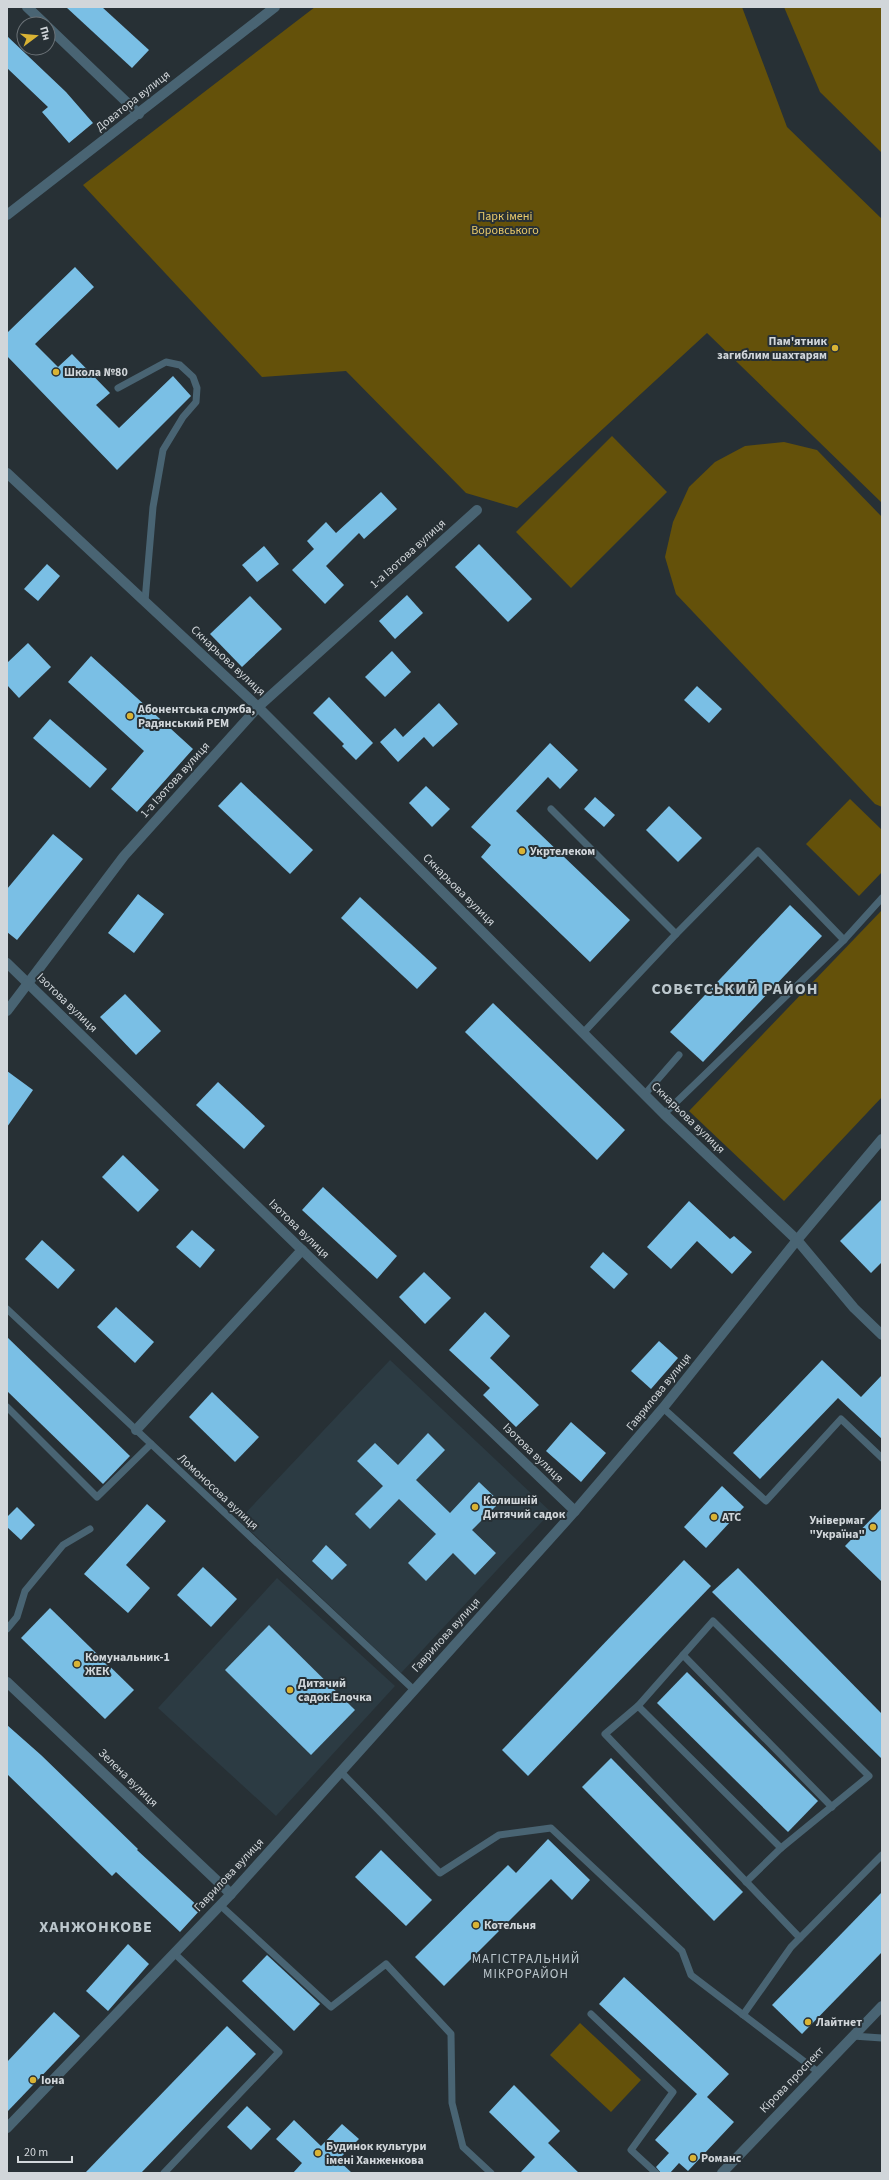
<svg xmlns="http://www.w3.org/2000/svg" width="889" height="2180" font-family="'Source Sans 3',sans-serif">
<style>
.built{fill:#2c3b43}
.green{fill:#64510a}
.building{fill:#7abfe5}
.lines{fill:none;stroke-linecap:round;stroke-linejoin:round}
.service{stroke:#496473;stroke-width:7}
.minor{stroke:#496473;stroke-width:10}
.tertiary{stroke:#496473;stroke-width:10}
.poi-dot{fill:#d9b334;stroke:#273035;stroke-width:1.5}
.labels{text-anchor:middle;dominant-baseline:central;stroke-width:4;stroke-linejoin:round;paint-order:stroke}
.street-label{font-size:12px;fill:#d1d6da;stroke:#273035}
.park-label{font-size:12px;fill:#e7c86a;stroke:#273035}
.poi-label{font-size:12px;font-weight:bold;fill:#d1d6da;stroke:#273035;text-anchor:start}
.neighbourhood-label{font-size:13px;letter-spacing:1px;fill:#bcc7cd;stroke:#273035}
.district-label{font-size:16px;font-weight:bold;letter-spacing:1px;fill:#bcc7cd;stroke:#273035}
</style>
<rect width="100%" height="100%" fill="#273035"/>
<!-- built -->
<g class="built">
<polygon points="390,1360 551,1512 401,1673 239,1520"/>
<polygon points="277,1578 395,1686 276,1816 158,1708"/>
</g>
<!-- green -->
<g class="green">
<polygon points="315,7 742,7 787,127 882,219 882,503 707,333 517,508 466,493 346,371 262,377 83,185"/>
<polygon points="784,7 882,7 882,153 820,92"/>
<polygon points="612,436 667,492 571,588 516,532"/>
<polygon points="784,442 817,450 882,517 882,807 875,804 676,594 665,557 673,522 689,487 715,462 745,446"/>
<polygon points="850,799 882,830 882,872 859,896 806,844"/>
<polygon points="882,910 882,1097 784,1201 689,1111"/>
<polygon points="580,2023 641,2080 611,2112 550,2055"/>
</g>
<!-- building -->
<g class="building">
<polygon points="66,7 102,7 149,50 132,68"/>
<polygon points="7,36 66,92 93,123 69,143 42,112 48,107 7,68"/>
<polygon points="75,267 94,287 35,344 58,367 72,354 110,393 96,405 119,428 173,376 191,396 117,470 7,356 7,333"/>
<polygon points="381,492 397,509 364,539 359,533 326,566 344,585 325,604 292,570 314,549 307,541 326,522 336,533"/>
<polygon points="479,544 532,599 508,622 455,567"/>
<polygon points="264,546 279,564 257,582 242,565"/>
<polygon points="47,564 60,576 38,601 24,589"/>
<polygon points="407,595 423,613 395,639 379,621"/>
<polygon points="250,596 282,629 242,667 210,634"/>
<polygon points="28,643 51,667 19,698 7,685 7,663"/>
<polygon points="392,651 411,672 385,697 365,677"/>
<polygon points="91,656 193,749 137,812 111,789 144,751 68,682"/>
<polygon points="697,686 722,709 709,723 684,700"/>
<polygon points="329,697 373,743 356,760 342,746 344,744 313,713"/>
<polygon points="439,703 458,724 433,747 424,737 398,762 380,742 395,728 403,737"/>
<polygon points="50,719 107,769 90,788 33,738"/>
<polygon points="550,743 578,770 560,789 548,777 516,811 630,920 590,962 481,857 491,845 471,827"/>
<polygon points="241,782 313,850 290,874 218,806"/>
<polygon points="426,786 450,809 432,827 409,803"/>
<polygon points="595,797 615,815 604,827 584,809"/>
<polygon points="669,806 702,838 678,862 646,830"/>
<polygon points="53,834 83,859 17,940 7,932 7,889"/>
<polygon points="138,894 164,914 134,953 108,933"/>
<polygon points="360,897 437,968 417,989 341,918"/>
<polygon points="790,905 822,936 703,1062 670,1032"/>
<polygon points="125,994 161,1031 136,1055 100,1017"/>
<polygon points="493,1003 625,1130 597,1160 465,1032"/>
<polygon points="7,1071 33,1090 7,1127"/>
<polygon points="218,1082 265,1126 244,1149 196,1105"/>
<polygon points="123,1155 159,1190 138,1212 102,1177"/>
<polygon points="323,1187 397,1256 377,1279 302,1210"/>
<polygon points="882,1199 882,1262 871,1273 840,1241"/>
<polygon points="689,1201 730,1239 734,1236 752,1252 732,1274 697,1241 671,1269 647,1247"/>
<polygon points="192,1230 215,1250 200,1268 176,1247"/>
<polygon points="42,1240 75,1270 58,1289 25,1259"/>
<polygon points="603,1252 628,1274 614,1289 590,1267"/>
<polygon points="424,1272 451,1298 425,1324 399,1297"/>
<polygon points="116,1307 154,1342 135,1363 97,1327"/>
<polygon points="485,1312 510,1336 490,1358 539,1405 516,1427 483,1395 490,1388 449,1350"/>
<polygon points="7,1337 130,1456 103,1484 7,1391"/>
<polygon points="659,1341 678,1358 651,1389 631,1371"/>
<polygon points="822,1360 861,1397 882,1375 882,1439 838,1398 760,1479 733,1453"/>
<polygon points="212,1392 259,1437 235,1462 189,1417"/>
<polygon points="571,1422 606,1453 581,1482 546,1451"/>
<polygon points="428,1433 445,1450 416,1480 450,1513 479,1482 500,1502 472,1530 496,1553 475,1575 453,1553 426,1581 408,1563 436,1534 399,1499 370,1529 355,1514 383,1486 357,1461 375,1443 398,1465"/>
<polygon points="722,1486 744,1507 706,1548 684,1527"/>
<polygon points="147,1504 166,1521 126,1565 150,1588 128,1613 84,1574"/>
<polygon points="17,1507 35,1525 21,1540 7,1527 7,1517"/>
<polygon points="882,1508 882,1582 845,1546"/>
<polygon points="326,1545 347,1565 332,1580 312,1561"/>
<polygon points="684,1560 711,1586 528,1776 502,1750"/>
<polygon points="203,1567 237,1599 211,1627 177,1595"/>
<polygon points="738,1568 882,1714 882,1759 712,1592"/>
<polygon points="50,1608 134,1690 105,1719 21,1638"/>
<polygon points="269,1625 355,1710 311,1755 225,1670"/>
<polygon points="687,1672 818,1801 788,1832 657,1703"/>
<polygon points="7,1725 41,1755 138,1849 137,1850 201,1909 180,1932 116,1872 112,1876 7,1774"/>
<polygon points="611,1758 743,1892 714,1921 582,1787"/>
<polygon points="548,1839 590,1880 572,1900 551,1879 444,1986 415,1957 508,1865 516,1873"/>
<polygon points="381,1850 432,1900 406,1926 355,1877"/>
<polygon points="882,1892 882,1952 802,2034 772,2005"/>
<polygon points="128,1944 149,1964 108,2011 86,1991"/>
<polygon points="267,1955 320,2004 294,2031 242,1981"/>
<polygon points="624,1977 729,2074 707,2097 734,2122 688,2171 679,2163 670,2173 661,2173 656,2167 669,2153 655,2140 697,2094 599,2004"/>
<polygon points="54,2012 80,2036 7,2112 7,2062"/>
<polygon points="227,2026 256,2054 141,2173 85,2173"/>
<polygon points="514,2085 560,2131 548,2143 579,2173 520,2173 535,2157 489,2112"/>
<polygon points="247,2106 271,2129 251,2150 227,2127"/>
<polygon points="294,2120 321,2146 342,2124 359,2139 338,2160 352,2173 293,2173 302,2163 276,2139"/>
</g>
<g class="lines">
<!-- service -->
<g class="service">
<polyline points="118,388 166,362 180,365 193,377 197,388 196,402 183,417 163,450 153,507 145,601"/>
<polyline points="551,809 676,934"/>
<polyline points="583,1033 676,934 758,851 844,940"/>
<polyline points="645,1094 679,1055"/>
<polyline points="664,1114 844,940 882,898"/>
<polyline points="7,1309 414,1690"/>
<polyline points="7,1407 97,1497 151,1444"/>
<polyline points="663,1408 766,1501 841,1419 882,1458"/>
<polyline points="7,1629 17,1617 25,1591 63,1545 90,1529"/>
<polyline points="683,1655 832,1807"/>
<polyline points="638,1706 713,1621 869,1776 781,1848 746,1882"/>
<polyline points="341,1772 440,1873 499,1835 551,1828 682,1951 691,1975 818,2072"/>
<polyline points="781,1848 638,1706 605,1734 800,1938"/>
<polyline points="220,1905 331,2007 386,1964 451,2034 452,2103 463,2147 491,2173"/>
<polyline points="591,2014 673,2092 631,2150 656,2173"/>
<polyline points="743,2015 791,1947 882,1855"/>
<polyline points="853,2036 882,2038"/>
<polyline points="164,2173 279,2052 174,1953"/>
</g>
<!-- minor -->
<g class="minor">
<polyline points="27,7 45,24"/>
<polyline points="48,27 139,114"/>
<polyline points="7,215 275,7"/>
<polyline points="7,473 258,707 664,1114 797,1240 854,1308 882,1335"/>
<polyline points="7,963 302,1250 575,1511"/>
<polyline points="7,1011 124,856 258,707 477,510"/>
<polyline points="136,1430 302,1250"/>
<polyline points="7,1682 231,1894"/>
<polyline points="7,2128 231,1894 575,1511 663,1408 797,1240 882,1139"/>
</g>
<!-- tertiary -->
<polyline class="tertiary" points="722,2173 882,2006"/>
</g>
<!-- markers -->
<g class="poi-dot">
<circle cx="835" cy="348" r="4"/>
<circle cx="56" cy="372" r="4"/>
<circle cx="130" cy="716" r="4"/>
<circle cx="522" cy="851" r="4"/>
<circle cx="475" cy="1507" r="4"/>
<circle cx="714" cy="1517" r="4"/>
<circle cx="873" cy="1527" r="4"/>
<circle cx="77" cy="1664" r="4"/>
<circle cx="290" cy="1690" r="4"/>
<circle cx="476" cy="1925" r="4"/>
<circle cx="808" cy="2022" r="4"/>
<circle cx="33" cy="2080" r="4"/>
<circle cx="318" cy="2153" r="4"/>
<circle cx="693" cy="2158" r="4"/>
</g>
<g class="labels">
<!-- street labels -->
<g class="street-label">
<text transform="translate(133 101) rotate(-38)">Доватора вулиця</text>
<text transform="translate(408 554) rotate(-42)">1-а Ізотова вулиця</text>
<text transform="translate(228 661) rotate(43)">Скнарьова вулиця</text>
<text transform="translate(175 780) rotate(-48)">1-а Ізотова вулиця</text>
<text transform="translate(459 890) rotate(45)">Скнарьова вулиця</text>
<text transform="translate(67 1003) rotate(44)">Ізотова вулиця</text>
<text transform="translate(688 1118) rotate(44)">Скнарьова вулиця</text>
<text transform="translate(299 1229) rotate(44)">Ізотова вулиця</text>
<text transform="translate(659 1392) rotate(-51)">Гаврилова вулиця</text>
<text transform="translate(533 1453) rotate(44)">Ізотова вулиця</text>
<text transform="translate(218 1492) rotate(43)">Ломоносова вулиця</text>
<text transform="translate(446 1635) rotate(-48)">Гаврилова вулиця</text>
<text transform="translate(128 1778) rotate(44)">Зелена вулиця</text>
<text transform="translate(229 1875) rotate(-47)">Гаврилова вулиця</text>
<text transform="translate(792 2080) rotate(-46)">Кірова проспект</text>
</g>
<!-- park labels -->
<g class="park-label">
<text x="505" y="216">Парк імені<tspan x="505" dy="14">Воровського</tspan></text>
</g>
<!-- poi labels -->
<g class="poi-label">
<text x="827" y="341" text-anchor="end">Пам'ятник<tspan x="827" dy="14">загиблим шахтарям</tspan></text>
<text x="64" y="372">Школа №80</text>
<text x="138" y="709">Абонентська служба,<tspan x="138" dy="14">Радянський РЕМ</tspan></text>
<text x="530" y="851">Укртелеком</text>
<text x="483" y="1500">Колишній<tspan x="483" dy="14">Дитячий садок</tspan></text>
<text x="722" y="1517">АТС</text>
<text x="865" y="1520" text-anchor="end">Універмаг<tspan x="865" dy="14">"Україна"</tspan></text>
<text x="85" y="1657">Комунальник-1<tspan x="85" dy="14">ЖЕК</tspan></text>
<text x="298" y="1683">Дитячий<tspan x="298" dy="14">садок Елочка</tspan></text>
<text x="484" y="1925">Котельня</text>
<text x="816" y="2022">Лайтнет</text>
<text x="41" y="2080">Іона</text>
<text x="326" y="2146">Будинок культури<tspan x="326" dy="14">імені Ханженкова</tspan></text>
<text x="701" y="2158">Романс</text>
</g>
<!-- neighbourhood labels -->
<g class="neighbourhood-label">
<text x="526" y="1959">МАГІСТРАЛЬНИЙ<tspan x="526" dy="15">МІКРОРАЙОН</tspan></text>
</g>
<!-- district labels -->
<g class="district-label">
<text x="735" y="989">СОВЄТСЬКИЙ РАЙОН</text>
<text x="96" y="1927">ХАНЖОНКОВЕ</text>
</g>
</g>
<!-- border -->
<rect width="889" height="2180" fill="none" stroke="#d1d6da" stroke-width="16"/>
<!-- north arrow -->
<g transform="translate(36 36) rotate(74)"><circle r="19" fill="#273035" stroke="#6b7277"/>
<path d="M0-3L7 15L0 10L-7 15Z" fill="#d9b334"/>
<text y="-6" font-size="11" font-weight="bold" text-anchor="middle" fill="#d1d6da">Пн</text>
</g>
<!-- scale -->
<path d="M18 2156v6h54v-6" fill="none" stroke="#d1d6da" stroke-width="2"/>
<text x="24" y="2156" font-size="12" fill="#d1d6da" stroke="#273035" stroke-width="3" paint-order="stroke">20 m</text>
</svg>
